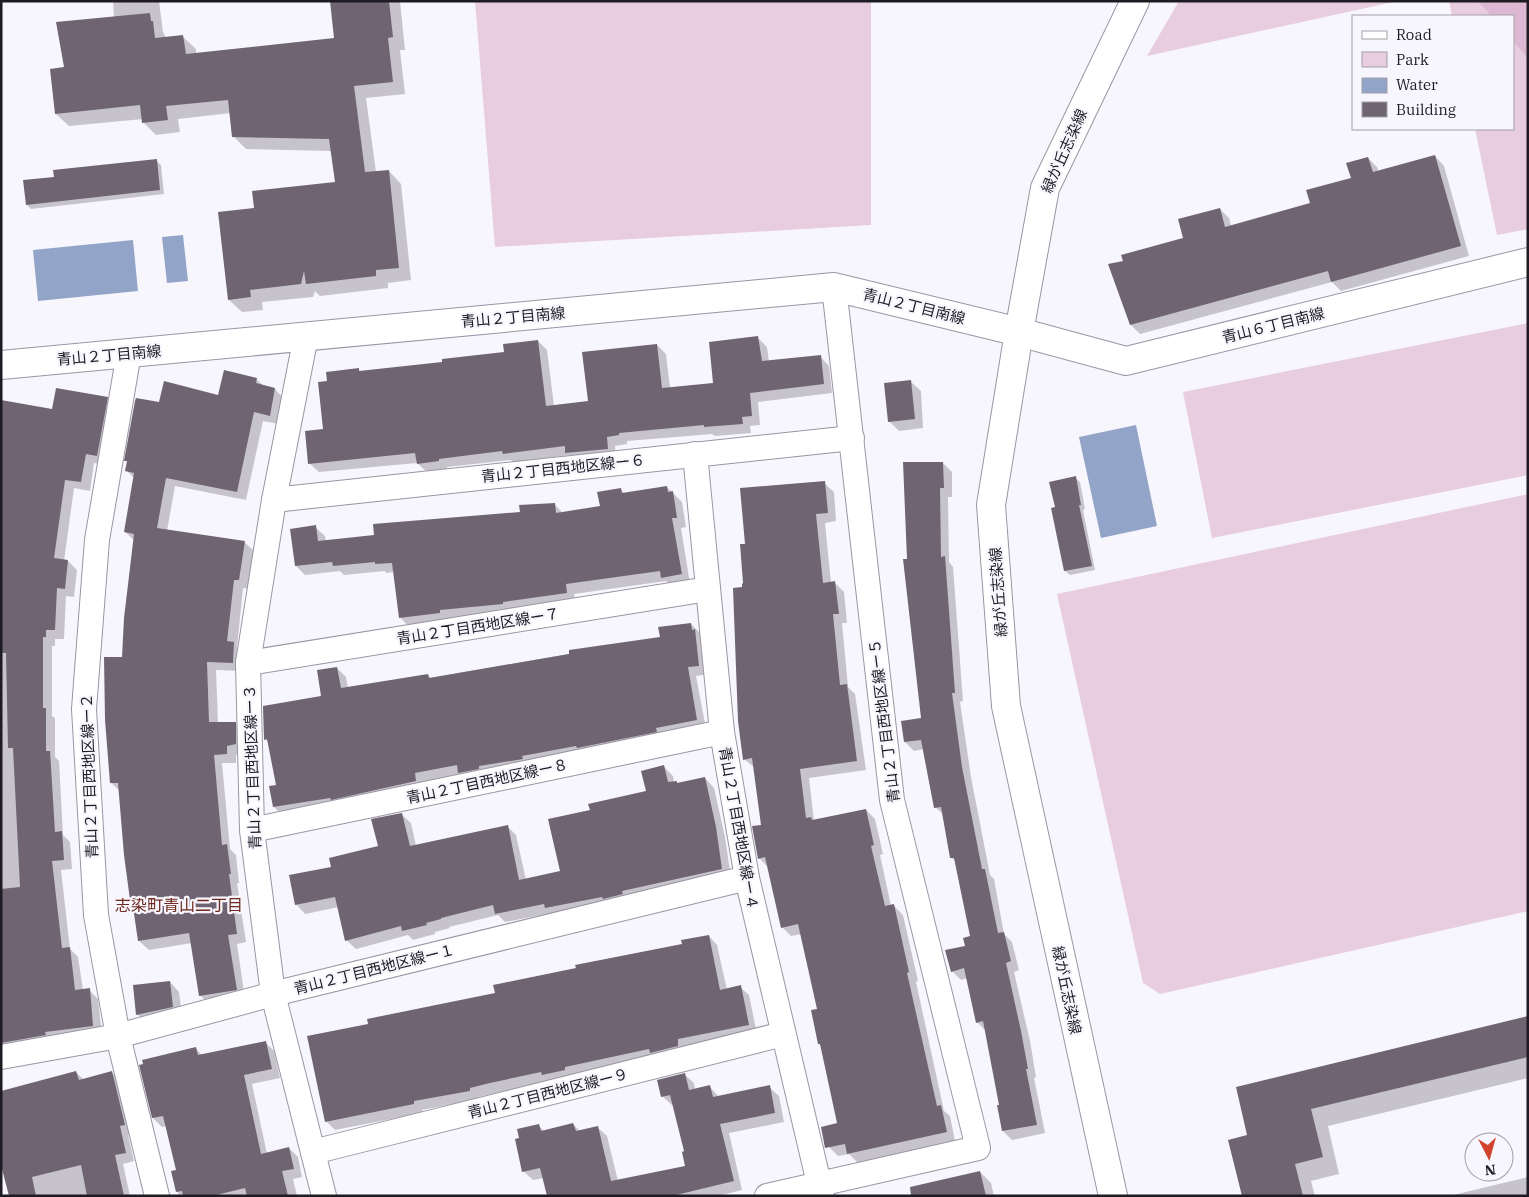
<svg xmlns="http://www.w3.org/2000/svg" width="1529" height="1197" font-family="'IBM Plex Serif','Noto Sans JP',serif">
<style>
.green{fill:#e7cddf}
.forest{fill:#deb7d2}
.water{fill:#93a4c9}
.shadow{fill:#0003}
.building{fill:#6f6572}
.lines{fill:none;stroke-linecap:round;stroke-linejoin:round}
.street-casing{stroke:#9a95a5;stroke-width:26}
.secondary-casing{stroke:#9a95a5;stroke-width:30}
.street{stroke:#fff;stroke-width:24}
.secondary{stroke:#fff;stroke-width:28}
.labels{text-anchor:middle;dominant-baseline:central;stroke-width:4.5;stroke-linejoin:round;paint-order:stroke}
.street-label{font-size:15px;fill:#1e1c22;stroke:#f8f6fd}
.neighbourhood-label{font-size:16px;fill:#6d291d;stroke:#f8f6fd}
</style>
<rect width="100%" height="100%" fill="#f8f6fd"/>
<!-- green -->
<g class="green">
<polygon points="475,1 871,1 871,225 495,247"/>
<polygon points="1179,1 1398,1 1147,56"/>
<polygon points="1449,1 1528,1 1528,229 1497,235 1475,129 1513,129 1513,16 1452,16"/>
<polygon points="1528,323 1528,475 1212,538 1183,392"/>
<polygon points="1528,494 1528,911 1160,994 1143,983 1057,594"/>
</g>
<!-- forest -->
<polygon class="forest" points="1478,1 1528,1 1528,59 1513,41 1513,16 1491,16"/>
<!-- water -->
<g class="water">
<polygon points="183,235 188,281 167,283 162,237"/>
<polygon points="133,240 138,291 38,301 33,250"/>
<polygon points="1136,425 1157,526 1101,538 1079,437"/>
</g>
<!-- shadow -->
<g class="shadow">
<polygon points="113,1 159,1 163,32 166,38 183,37 196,49 196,55 335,40 331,1 400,1 405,50 400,50 405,94 366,98 376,172 389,171 401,184 411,280 388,283 388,288 320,296 315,291 313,297 262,302 263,310 242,312 229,300 255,209 336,183 332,151 246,149 233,136 231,113 178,119 180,132 156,135 143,122 143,119 69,126 56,114 66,68 114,17"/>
<polygon points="1435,156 1444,166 1469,256 1341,291 1332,282 1140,334 1131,325 1125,262 1184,239 1220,209 1229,218 1231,226 1311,204 1352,179 1368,158 1377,167 1379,172"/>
<polygon points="156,161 161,165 164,194 31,209 27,205 55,178"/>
<polygon points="758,338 767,347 769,362 820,356 829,366 832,393 758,402 760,425 750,426 751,433 715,436 712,434 627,441 627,444 615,446 616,458 576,461 570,455 513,462 511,460 447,467 447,469 427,472 417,463 319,472 309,463 325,430 328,383 358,369 361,372 443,363 505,353 538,341 547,350 554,406 589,402 657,345 666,354 670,388 714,384"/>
<polygon points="256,379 265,387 275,389 284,399 279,424 263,421 246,500 175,486 167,531 244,542 254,551 248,589 243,588 237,647 242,652 242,671 216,670 218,723 235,723 244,732 245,753 236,755 236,763 222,763 230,849 236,855 239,883 237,883 246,942 237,944 245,999 209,1004 200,995 192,943 149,950 139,941 134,902 131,899 120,791 111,783 135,541 125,532 134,478 126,470 128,462 126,460 160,403 219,397"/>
<polygon points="911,382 921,391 923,428 899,431 889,421"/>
<polygon points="107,398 116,407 106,465 94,463 90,491 74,488 64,561 68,561 77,570 74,597 66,596 64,639 55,639 55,646 52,646 52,716 55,718 55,757 59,761 63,835 70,842 72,869 61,870 70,949 78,957 83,990 89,990 98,999 102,1035 1,1056 1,401 53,410"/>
<polygon points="943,463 952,472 952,497 948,497 949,562 953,567 963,701 960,702 971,777 990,875 994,879 1004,934 1012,942 1019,970 1014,972 1030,1041 1036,1077 1034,1078 1045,1133 1012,1140 1003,1131 1000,1106 986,1031 977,1022 968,978 961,980 952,971 971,937 956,862 952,858 944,815 935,807 924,749 914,751 905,742 922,719 908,560"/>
<polygon points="1075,478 1080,482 1085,509 1083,510 1095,570 1070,575 1065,571 1056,508"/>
<polygon points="824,483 834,492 836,521 825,523 831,583 835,583 844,592 847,623 842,623 848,687 855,694 866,770 809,778 814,821 866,810 875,819 883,854 880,855 891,906 894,906 903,915 918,981 916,982 944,1111 950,1116 955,1141 858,1163 849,1154 838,1156 829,1147 839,1124 822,1047 819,1044 818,1010 802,934 791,936 782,927 768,867 759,858 762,826 755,768 744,759 743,588 746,545"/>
<polygon points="667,487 682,502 686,527 681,528 690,584 672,587 666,581 574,594 576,603 409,627 400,617 394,572 386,573 385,571 344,575 340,571 305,575 296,566 315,527 325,536 326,541 375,536 521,514 555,505 563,513 601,507 621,490 625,494"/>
<polygon points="691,624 700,633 700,637 703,640 708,674 696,676 706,729 423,782 425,790 283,816 274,807 277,786 269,743 265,739 322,697 337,668 346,677 348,688 428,675 431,678 661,638"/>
<polygon points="664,767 673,776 674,782 678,784 705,778 714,788 725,837 731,878 555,917 551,913 505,922 498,915 449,927 450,928 435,932 435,934 413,940 408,935 356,949 346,940 339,907 305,914 296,904 333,868 379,847 401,814 411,823 416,846 507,826 516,835 526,880 561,872 591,811 647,792"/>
<polygon points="709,936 717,945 727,990 740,987 749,995 757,1034 478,1097 478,1099 422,1110 422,1113 335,1130 326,1121 370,1025 496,994 684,945"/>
<polygon points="170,982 179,992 182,1016 147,1024 138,1015 134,986"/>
<polygon points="1528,1018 1528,1078 1328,1126 1339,1174 1311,1181 1315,1196 1243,1196 1249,1136 1237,1088"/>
<polygon points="265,1042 274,1051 280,1078 252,1084 267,1154 289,1148 298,1157 302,1177 293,1179 297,1196 179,1196 173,1172 178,1171 167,1126 162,1127 153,1118 141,1066 196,1049 202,1055"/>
<polygon points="76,1072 84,1080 112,1073 121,1082 134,1133 128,1135 134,1161 123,1164 130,1196 21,1196"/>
<polygon points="684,1074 694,1083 695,1090 709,1086 719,1097 769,1087 779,1096 784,1122 729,1133 742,1190 718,1196 548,1196 544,1178 533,1180 523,1171 520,1138 539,1126 544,1131 573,1124 580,1131 597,1127 607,1136 618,1181 686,1167 686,1152 674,1105 672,1105 662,1096"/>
<polygon points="980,1172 991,1183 994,1196 944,1196"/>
<polygon points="1528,1177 1528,1196 1449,1196"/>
</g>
<!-- building -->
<g class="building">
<polygon points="330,1 389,1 393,37 388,38 393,82 354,86 365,172 389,170 399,268 376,270 376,276 306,284 304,271 301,284 250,290 251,297 228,300 218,212 254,208 252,191 335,182 329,139 232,137 228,100 166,106 168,120 142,123 140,105 55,114 50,69 64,67 56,22 150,13 151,21 153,21 155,38 183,35 186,54 334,38"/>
<polygon points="1435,155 1461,246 1331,282 1328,271 1130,325 1108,264 1123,261 1121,255 1183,238 1178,219 1220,208 1225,227 1310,203 1306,190 1351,178 1346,163 1368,157 1373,172"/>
<polygon points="157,159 160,190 26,205 23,180 54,177 53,170"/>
<polygon points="758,336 762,361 821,355 824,384 750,393 752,416 742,417 743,424 704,427 704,425 619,433 619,435 607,437 608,449 565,453 565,446 503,454 502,451 439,459 439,461 417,464 415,453 308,464 305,431 323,429 318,382 327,381 326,372 359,368 359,371 442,362 442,359 504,352 503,344 538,340 546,406 588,401 582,352 657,344 662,388 713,383 709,342"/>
<polygon points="224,370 257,378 256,383 275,388 270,416 254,412 237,492 166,478 157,528 245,541 239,580 234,580 227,641 234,642 233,663 207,662 209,722 236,722 236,744 227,746 227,754 214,755 222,845 227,844 231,874 229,874 237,934 228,935 237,990 199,996 189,933 138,941 132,900 130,900 124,855 118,783 110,783 105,720 104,657 122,657 124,618 134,534 124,532 134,473 125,471 127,461 124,461 135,401 136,398 159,402 164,381 218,395"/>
<polygon points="911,380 915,419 888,422 884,383"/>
<polygon points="56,388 108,397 97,456 86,454 81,482 65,480 54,558 68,560 65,589 57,588 55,630 46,630 46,637 43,637 43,708 46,708 46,751 50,751 55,832 62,831 64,860 52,861 62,948 70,947 75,990 90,988 93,1026 45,1032 46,1035 1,1043 1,889 20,887 13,748 8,748 6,653 1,653 1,400 52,409"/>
<polygon points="903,462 943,462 944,488 940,488 941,557 945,556 955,693 952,693 962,767 982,869 985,869 998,933 1004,932 1011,961 1006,963 1021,1031 1028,1069 1026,1069 1037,1125 1002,1131 997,1105 999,1105 983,1021 976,1023 964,968 951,972 945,950 965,946 963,938 970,936 954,858 950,858 941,807 934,808 921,740 904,742 901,721 921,718 903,559 907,559"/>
<polygon points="1076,476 1081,505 1079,505 1092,566 1064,571 1051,508 1055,507 1049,482"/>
<polygon points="825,481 828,513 816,514 823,583 835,581 839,614 833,614 840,685 847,684 857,761 800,769 806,818 811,817 812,820 866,809 874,845 871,846 885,906 894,904 909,972 907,973 937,1106 941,1105 947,1132 847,1154 845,1144 825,1148 821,1127 837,1123 820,1044 818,1044 811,1010 817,1009 798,924 781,928 765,857 758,859 752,826 761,825 752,758 743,760 738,721 733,588 742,587 742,584 743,583 740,544 745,544 740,488"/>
<polygon points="667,486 668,492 673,491 677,518 672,518 682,574 661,578 660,571 566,584 567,593 503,602 503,604 440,610 440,613 399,618 392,563 375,564 375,562 333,566 332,562 295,566 290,529 316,525 318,541 374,535 373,524 520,512 519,505 555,503 556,513 600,506 597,492 621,488 622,493"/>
<polygon points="691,623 692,630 695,629 699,666 688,667 697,720 656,728 657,732 577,748 576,746 522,756 523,759 479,766 479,769 458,773 457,765 415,773 416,781 331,800 330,798 273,807 269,786 276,785 267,739 264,740 263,706 321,696 317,670 337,667 341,688 428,674 429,678 569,654 569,650 660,637 658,627"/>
<polygon points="664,765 668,782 677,781 677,783 705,777 716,827 722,869 622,891 623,894 603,899 602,897 545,908 544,904 495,914 493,905 441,918 441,919 426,923 427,925 402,931 401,926 345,941 335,897 295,905 289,875 331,867 329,858 378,846 371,819 402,813 410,846 508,825 519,880 560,871 548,819 590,810 588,804 646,791 641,771"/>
<polygon points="709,935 720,990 741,985 749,1025 678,1039 678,1046 650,1053 649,1049 565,1067 565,1070 542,1075 541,1072 490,1083 470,1088 470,1091 414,1101 414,1104 325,1122 307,1036 368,1024 367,1019 495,993 493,985 576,968 575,965 682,944 681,940"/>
<polygon points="170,981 173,1007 136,1015 133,985"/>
<polygon points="1528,1016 1528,1057 1311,1109 1323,1157 1295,1164 1303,1196 1242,1196 1228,1140 1247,1135 1236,1087"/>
<polygon points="266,1041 272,1069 244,1075 261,1154 289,1147 294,1169 282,1171 288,1196 247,1196 245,1188 212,1196 183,1196 182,1191 176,1192 171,1171 176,1170 163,1116 152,1118 139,1065 143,1064 142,1060 196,1047 198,1055"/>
<polygon points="76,1071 79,1080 112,1071 125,1125 120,1126 126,1153 115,1155 124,1196 87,1196 81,1165 32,1177 36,1196 9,1196 1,1165 1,1091"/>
<polygon points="685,1073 689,1090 710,1085 713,1097 770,1085 775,1113 720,1124 734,1181 672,1196 547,1196 540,1168 522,1172 515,1139 519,1138 517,1129 539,1124 541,1131 573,1123 576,1131 598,1126 611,1181 685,1166 682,1152 684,1151 670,1095 675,1094 661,1097 657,1080"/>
<polygon points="980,1171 986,1196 911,1196 910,1187"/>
</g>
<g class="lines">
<!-- street casing -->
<g class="street-casing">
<g id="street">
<polyline points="306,336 274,500 248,663 252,830 273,994 324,1196"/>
<polyline points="129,353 97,540 84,709 96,915 118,1036 157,1196"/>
<polyline points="695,454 722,732 747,878 822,1196"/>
<polyline points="274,500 852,438"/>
<polyline points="248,663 708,589"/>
<polyline points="252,830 722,732"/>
<polyline points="1,1057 118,1036 273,994 747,878"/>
<polyline points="313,1152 783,1034"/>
<polyline points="767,1196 978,1148 892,800 834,287"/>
</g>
</g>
<!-- secondary casing -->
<g class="secondary-casing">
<g id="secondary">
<polyline points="1,365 834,287 1019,332 1126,361 1528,262"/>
<polyline points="1113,1196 1006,706 991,505 1019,332 1045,188 1135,1"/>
</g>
</g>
<!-- street -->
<use href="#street" class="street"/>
<!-- secondary -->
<use href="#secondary" class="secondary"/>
</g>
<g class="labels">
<!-- street labels -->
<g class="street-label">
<text transform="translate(1064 151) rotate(-66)">緑が丘志染線</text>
<text transform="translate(914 306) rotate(14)">青山２丁目南線</text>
<text transform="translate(513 317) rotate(-5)">青山２丁目南線</text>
<text transform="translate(1273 325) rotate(-14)">青山６丁目南線</text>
<text transform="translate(109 355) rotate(-5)">青山２丁目南線</text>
<text transform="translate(563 468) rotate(-6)">青山２丁目西地区線ー６</text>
<text transform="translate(998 592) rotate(-94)">緑が丘志染線</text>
<text transform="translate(478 626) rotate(-9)">青山２丁目西地区線ー７</text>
<text transform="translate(884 721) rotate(-97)">青山２丁目西地区線ー５</text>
<text transform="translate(252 767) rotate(-92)">青山２丁目西地区線ー３</text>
<text transform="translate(89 776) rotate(-92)">青山２丁目西地区線ー２</text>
<text transform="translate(487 781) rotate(-12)">青山２丁目西地区線ー８</text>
<text transform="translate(739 828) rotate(80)">青山２丁目西地区線ー４</text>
<text transform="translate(374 969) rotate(-14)">青山２丁目西地区線ー１</text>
<text transform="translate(1067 990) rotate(78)">緑が丘志染線</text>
<text transform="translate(548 1093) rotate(-14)">青山２丁目西地区線ー９</text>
</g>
<!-- neighbourhood labels -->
<g class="neighbourhood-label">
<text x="179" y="905">志染町青山二丁目</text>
</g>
</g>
<!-- border -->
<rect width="1529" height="1197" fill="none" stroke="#1e1c22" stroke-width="5"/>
<!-- legend -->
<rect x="1352" y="15" width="162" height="115" fill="#f8f6fd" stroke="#a19fa5"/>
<rect x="1362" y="31" width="25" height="8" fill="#ffffff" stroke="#a19fa5"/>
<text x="1396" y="40" font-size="15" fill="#1e1c22">Road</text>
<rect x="1362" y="52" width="25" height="15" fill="#e7cddf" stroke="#a19fa5"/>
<text x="1396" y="65" font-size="15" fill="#1e1c22">Park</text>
<rect x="1362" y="78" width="25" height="15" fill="#93a4c9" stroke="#a19fa5"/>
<text x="1396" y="90" font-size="15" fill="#1e1c22">Water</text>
<rect x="1362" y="102" width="25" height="15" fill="#6f6572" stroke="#a19fa5"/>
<text x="1396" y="115" font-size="15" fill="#1e1c22">Building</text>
<!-- north arrow -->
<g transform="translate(1489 1157) rotate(174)"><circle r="24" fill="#f8f6fd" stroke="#a19fa5"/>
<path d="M0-4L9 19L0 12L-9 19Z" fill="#d0442d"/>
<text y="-8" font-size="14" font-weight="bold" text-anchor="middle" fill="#1e1c22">N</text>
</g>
</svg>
